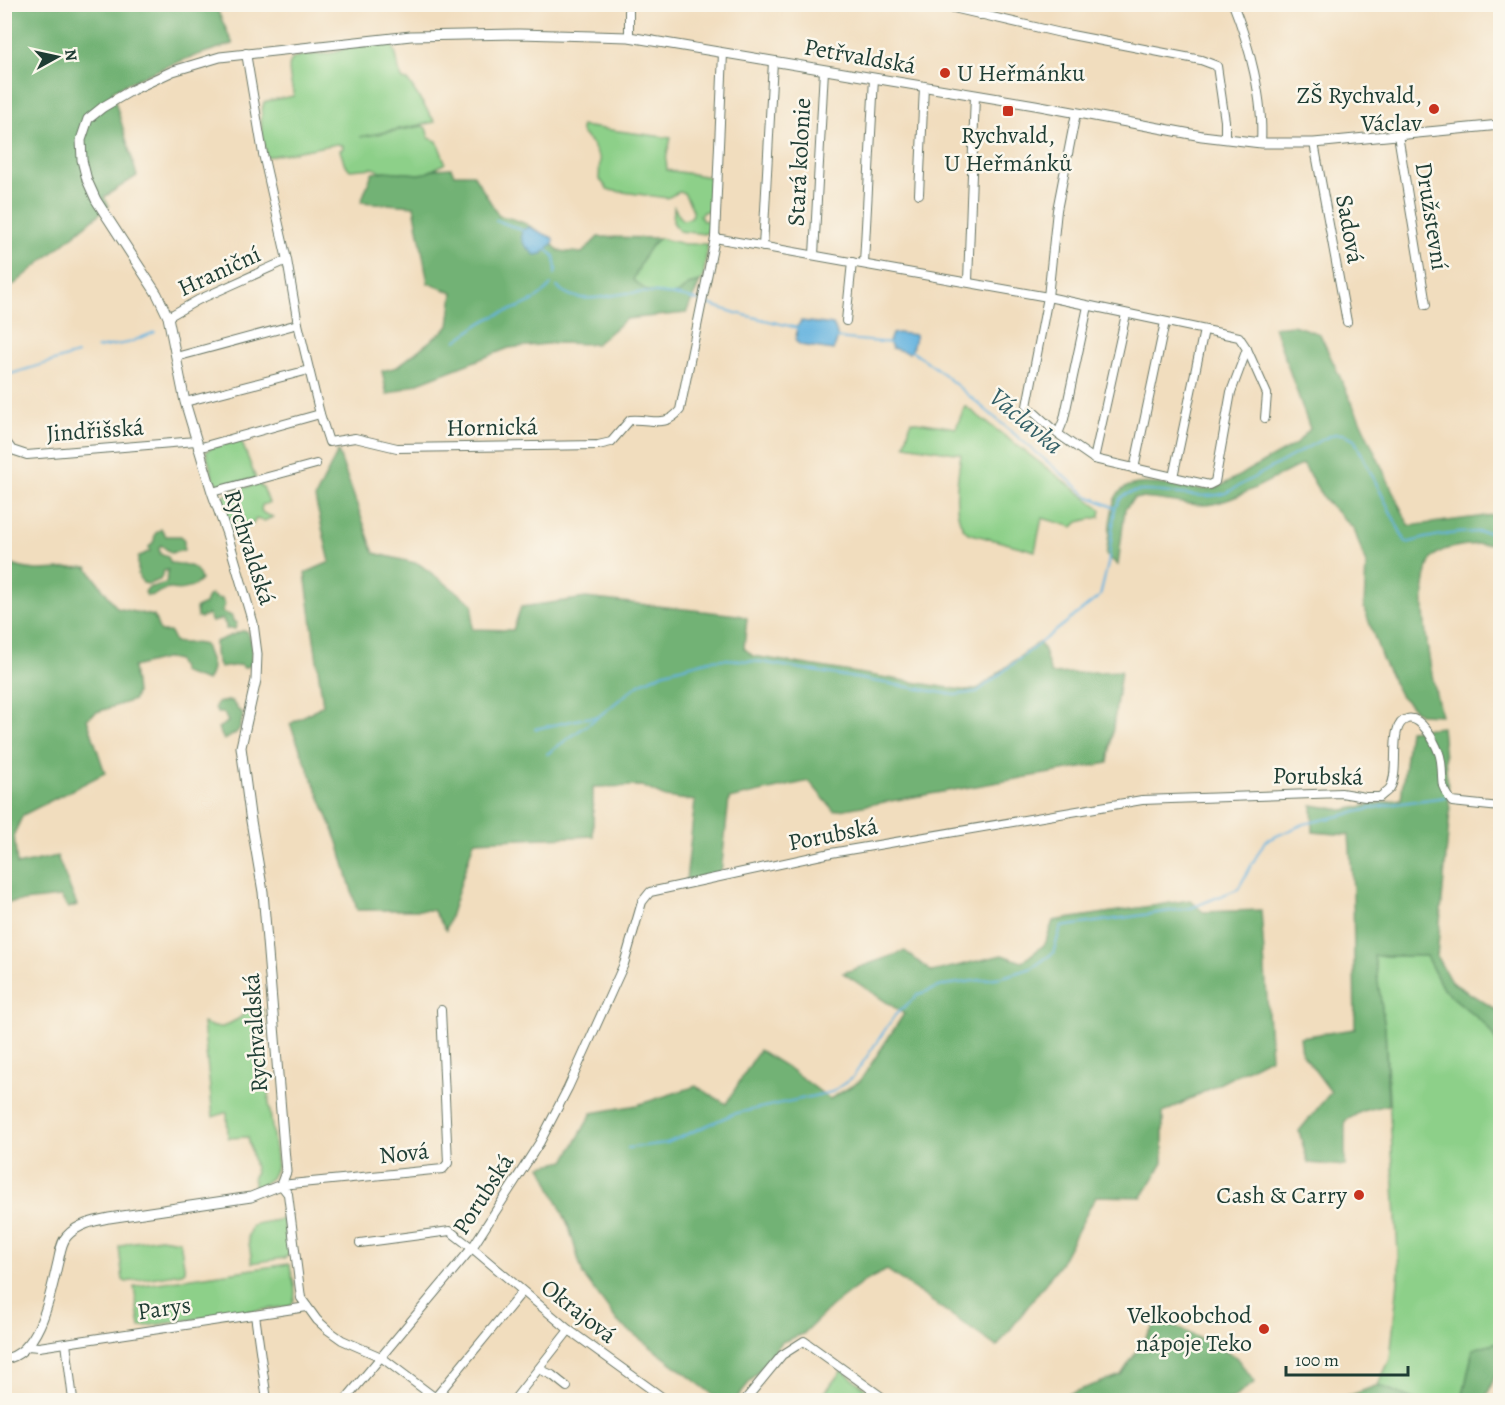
<svg xmlns="http://www.w3.org/2000/svg" width="1505" height="1405" font-family="Alegreya,serif">
<style>
.green{fill:#8dd089;stroke:#56865e;stroke-width:1.5}
.forest{fill:#72b275;stroke:#487854;stroke-width:1.5}
.water{fill:#65b3df;stroke:#42788a;stroke-width:1.5}
.lines{fill:none;stroke-linecap:round;stroke-linejoin:round}
.stream{stroke:#65b3df;stroke-width:2}
.minor-casing{stroke:#687564;stroke-width:10}
.tertiary-casing{stroke:#687564;stroke-width:11}
.minor{stroke:#fff;stroke-width:8}
.tertiary{stroke:#fff;stroke-width:9}
.poi-dot{fill:#c8321e;stroke:#fbf7ec;stroke-width:2}
.labels{text-anchor:middle;dominant-baseline:central;stroke-width:5;stroke-linejoin:round;paint-order:stroke}
.street-label{font-size:24px;fill:#1f3d34;stroke:#fbf7ec}
.poi-label{font-size:24px;fill:#1f3d34;stroke:#fbf7ec;text-anchor:end}
.water-label{font-size:26px;font-style:italic;fill:#346067;stroke:#fbf7ec}
</style>
<rect width="100%" height="100%" fill="#fbf7ec"/>
<filter id="ink" filterUnits="userSpaceOnUse"><feTurbulence type="fractalNoise" baseFrequency=".0167" numOctaves="2"/><feDisplacementMap in="SourceGraphic" scale="12" xChannelSelector="R" yChannelSelector="G"/><feConvolveMatrix kernelMatrix="1 2 1 2 8 2 1 2 1" color-interpolation-filters="sRGB"/></filter>
<filter id="wash" filterUnits="userSpaceOnUse"><feTurbulence type="fractalNoise" baseFrequency=".008" numOctaves="4" result="noise"/><feDisplacementMap in="SourceGraphic" scale="24" xChannelSelector="R" yChannelSelector="G"/><feGaussianBlur stdDeviation="1.35" result="paint"/><feColorMatrix in="noise" values="0 0 0 0 0 0 0 0 0 0 0 0 0 0 0 0 0 1.4 0 .05"/><feComposite in="paint" operator="in"/></filter>
<g filter="url(#wash)">
<rect width="100%" height="100%" fill="#f1ddbe"/>
<!-- green -->
<g class="green">
<path d="M 388,42 C 400,50 395,69 403,80 L 408,81 L 435,122 L 360,137 L 423,126 L 426,128 L 429,138 L 437,141 L 445,162 L 444,164 L 426,173 L 418,174 L 381,171 L 373,168 L 350,170 L 344,163 L 340,150 L 343,148 L 343,145 L 337,144 L 267,157 C 262,140 259,119 264,102 L 267,101 L 294,96 C 292,87 287,72 290,63 C 294,49 331,60 346,47 Z"/>
<path d="M 581,126 L 671,138 L 666,159 L 667,170 L 710,177 L 709,195 L 711,210 L 703,212 L 700,216 L 703,221 L 710,220 L 708,232 L 704,234 L 679,231 L 673,222 L 674,207 L 682,220 C 704,218 687,201 684,193 L 679,192 L 667,198 L 608,190 L 599,178 L 600,159 L 592,144 L 581,132 Z"/>
<path d="M 659,238 L 684,244 L 708,244 L 703,278 L 700,282 L 688,285 L 678,294 L 670,295 L 647,291 L 632,280 C 642,265 644,249 659,238 Z"/>
<path d="M 965,406 L 1101,509 L 1100,517 L 1078,522 L 1073,527 L 1042,518 L 1035,551 L 968,533 C 950,520 958,474 961,454 L 905,445 L 911,421 L 956,428 Z"/>
<polygon points="241,440 256,479 218,485 213,478 206,452 212,447"/>
<polygon points="257,484 263,487 269,503 262,505 261,510 263,513 273,517 264,521 256,519 252,525 231,531 222,504 223,497 232,491"/>
<polygon points="1374,956 1426,956 1443,989 1486,1025 1500,1047 1500,1341 1473,1349 1462,1400 1415,1400 1378,1385 1390,1359 1399,1271 1385,1028"/>
<polygon points="263,1009 269,1104 277,1166 271,1178 255,1190 253,1176 256,1173 248,1137 228,1138 227,1112 213,1117 203,1023 214,1027 223,1027 238,1019 248,1011"/>
<polygon points="283,1219 289,1255 284,1258 252,1263 248,1236 251,1227 255,1224"/>
<polygon points="160,1238 180,1241 185,1271 182,1273 126,1282 123,1280 119,1247 128,1243"/>
<path d="M 288,1264 L 290,1266 C 292,1278 300,1297 290,1306 L 140,1327 L 134,1287 L 137,1286 Z"/>
<polygon points="842,1370 880,1400 819,1400"/>
</g>
<!-- forest -->
<g class="forest">
<path d="M 5,5 L 215,5 L 233,44 C 191,56 151,71 112,91 L 137,176 L 104,197 L 109,206 L 5,292 Z"/>
<path d="M 451,168 L 454,174 L 473,174 L 499,216 C 529,221 539,231 559,251 L 582,253 L 598,237 L 659,238 C 645,249 641,265 633,280 L 647,291 L 670,295 L 678,294 L 688,285 L 700,282 L 686,313 L 626,319 L 596,344 L 556,343 L 509,348 L 387,395 L 382,371 L 397,367 L 449,326 L 453,293 L 428,283 L 414,206 L 361,202 L 372,173 L 385,171 L 418,174 L 426,173 L 435,169 Z"/>
<path d="M 1293,325 L 1320,334 L 1409,526 L 1500,514 L 1500,543 C 1483,544 1446,544 1434,556 C 1411,581 1433,684 1441,715 L 1419,714 L 1400,695 L 1383,661 L 1364,608 L 1366,564 L 1354,529 L 1324,499 L 1303,464 C 1278,475 1230,505 1204,505 C 1181,505 1158,497 1134,498 L 1125,509 L 1118,565 L 1106,555 C 1109,540 1110,513 1115,499 C 1129,466 1192,497 1219,487 L 1296,444 L 1310,429 L 1274,327 Z"/>
<polygon points="338,451 374,553 419,564 473,604 472,629 513,630 521,607 586,598 738,615 747,618 744,648 753,656 968,691 979,688 1039,642 1044,650 1051,674 1121,671 1108,763 834,811 809,781 729,799 721,873 686,880 695,801 665,797 642,786 593,787 593,836 474,841 446,930 433,910 357,910 338,842 290,724 323,705 305,573 330,562 315,498"/>
<path d="M 161,529 L 166,536 L 181,536 L 184,540 L 184,550 L 171,553 L 161,545 L 159,548 L 160,554 L 168,557 L 171,563 C 185,565 197,563 201,580 C 193,589 179,592 168,588 L 154,595 L 147,596 L 145,592 L 148,588 L 166,583 L 168,570 L 164,571 L 160,580 L 148,584 L 143,583 L 138,574 L 138,557 L 150,551 L 149,547 L 154,541 L 155,534 Z"/>
<path d="M 5,554 L 8,563 C 35,576 60,567 87,567 L 117,608 L 154,616 L 160,632 L 170,632 L 175,642 C 185,644 194,642 205,645 C 209,661 217,664 207,681 L 183,673 L 177,660 L 168,658 L 133,667 L 136,693 L 134,700 L 97,712 L 87,719 L 105,773 L 23,815 L 14,834 L 17,865 L 57,856 L 77,905 L 68,908 L 61,897 L 5,903 Z"/>
<polygon points="211,595 216,598 222,599 225,604 222,612 232,616 233,621 237,623 235,629 226,629 226,625 222,619 212,622 208,614 201,618 197,617 196,608 205,604 208,596"/>
<path d="M 242,631 L 247,631 C 253,642 254,653 251,665 L 244,668 L 240,665 L 220,668 L 215,654 L 215,642 Z"/>
<path d="M 227,701 L 232,701 L 238,710 L 243,713 C 241,730 240,732 224,740 L 218,728 L 228,722 L 224,713 L 217,713 L 215,707 L 217,703 Z"/>
<polygon points="1442,727 1450,811 1437,957 1451,982 1500,1012 1500,1047 1486,1025 1443,989 1426,956 1374,956 1385,1028 1388,1105 1362,1111 1345,1121 1345,1166 1308,1163 1299,1131 1331,1092 1302,1053 1300,1037 1355,1029 1353,889 1349,835 1313,832 1312,805 1343,810 1401,799 1409,730"/>
<polygon points="1190,900 1203,912 1261,910 1271,1057 1163,1113 1163,1163 1142,1197 1096,1196 1060,1264 997,1347 887,1270 865,1281 832,1306 803,1334 782,1342 735,1400 720,1400 618,1322 583,1275 569,1227 541,1166 565,1161 592,1113 637,1105 696,1086 726,1104 759,1050 790,1069 830,1099 860,1081 904,1014 843,973 905,951 932,972 1002,955 1022,962 1045,944 1053,921"/>
<polygon points="1159,1318 1236,1357 1255,1382 1231,1400 1058,1400 1060,1397 1121,1375"/>
<polygon points="1500,1341 1500,1364 1485,1400 1462,1400 1473,1349"/>
<polygon points="1378,1385 1415,1400 1338,1400"/>
</g>
<!-- water -->
<g class="water">
<path d="M 529,227 L 553,238 L 554,242 L 542,254 L 535,255 C 526,247 519,242 522,230 Z"/>
<path d="M 801,321 L 833,325 C 839,335 838,341 833,350 L 800,345 L 796,341 L 797,327 Z"/>
<polygon points="898,333 916,335 912,349 909,353 892,348 889,342 892,334"/>
</g>
<g class="lines">
<!-- stream -->
<g class="stream">
<polyline points="496,220 524,231"/>
<polyline points="545,248 554,256 556,269 555,274"/>
<path d="M 557,287 C 580,307 603,295 629,293 C 653,291 677,294 700,301"/>
<polyline points="705,303 736,313 798,328"/>
<polyline points="835,338 892,343"/>
<path d="M 456,341 C 467,334 477,324 488,319 C 511,308 535,306 551,285"/>
<polyline points="97,348 128,343 155,332"/>
<path d="M 910,350 L 936,368 L 1088,496 L 1115,508 C 1118,504 1119,499 1123,496 C 1145,482 1195,503 1226,493 L 1319,441 L 1335,434 L 1344,434 L 1354,439 L 1406,543 C 1437,534 1468,530 1500,533"/>
<polyline points="4,376 77,354"/>
<polyline points="535,729 585,718 598,717 639,684 665,672 710,660 725,659 761,662 955,695 977,692 1100,596 1108,564 1115,508"/>
<polyline points="547,754 598,717"/>
<polyline points="1451,797 1500,802"/>
<polyline points="628,1148 667,1143 733,1114 832,1092 853,1077 895,1015 919,994 945,985 1002,977 1032,968 1053,953 1061,927 1191,908 1238,889 1265,841 1304,824 1387,805 1446,797"/>
</g>
</g>
</g>
<g filter="url(#ink)">
<g class="lines">
<!-- minor casing -->
<g class="minor-casing">
<g id="minor">
<polyline points="936,4 1061,33 1201,60 1217,66 1225,121 1225,139"/>
<path d="M 1233,4 C 1249,44 1264,100 1261,143"/>
<polyline points="980,15 982,4"/>
<polyline points="629,37 629,4"/>
<path d="M 246,53 L 263,154 L 287,260 L 298,324 L 320,414 L 329,442 L 355,438 L 397,448 L 598,445 L 611,442 L 630,420 C 651,418 665,429 680,410 L 715,238 L 723,53"/>
<polyline points="1076,113 1057,210 1048,297 1027,406 1058,434 1094,459 1173,477 1204,330"/>
<polyline points="1398,135 1426,305"/>
<polyline points="1314,143 1347,322"/>
<polyline points="919,194 924,87"/>
<polyline points="715,238 1048,297 1239,337 1247,349 1231,392 1215,482 1209,485 1173,477"/>
<polyline points="763,247 773,61"/>
<polyline points="814,255 824,70"/>
<polyline points="864,263 874,78"/>
<polyline points="968,281 975,95"/>
<polyline points="168,317 198,300 287,260"/>
<polyline points="846,321 852,262"/>
<polyline points="1247,349 1267,394 1265,418"/>
<polyline points="176,357 298,324"/>
<polyline points="185,402 309,370"/>
<polyline points="1058,434 1064,419 1088,306"/>
<polyline points="4,439 12,450 27,455 196,441"/>
<polyline points="198,448 320,414"/>
<polyline points="1094,459 1126,314"/>
<polyline points="1134,469 1165,322"/>
<polyline points="212,492 316,464"/>
<polyline points="360,1243 450,1231 472,1248 569,1330 666,1400"/>
<polyline points="255,1315 267,1400"/>
<polyline points="66,1343 73,1400"/>
<polyline points="27,1346 39,1347 307,1307"/>
<polyline points="539,1369 552,1375 567,1387"/>
<polyline points="435,1398 522,1292"/>
<path d="M 345,1400 L 472,1248 L 540,1142 L 568,1088 L 624,964 L 642,902 L 650,892 L 831,853 L 1142,800 L 1341,793 L 1365,797 L 1380,797 C 1383,794 1388,791 1390,788 C 1401,771 1387,724 1407,719 C 1421,715 1435,742 1439,753 C 1443,763 1441,775 1443,786 C 1445,791 1449,797 1452,802 L 1500,807"/>
<polyline points="438,1400 381,1357 342,1340 328,1330 317,1320 301,1298 288,1194 281,1185 443,1169 448,1163 441,1010"/>
<polyline points="514,1400 569,1330"/>
<polyline points="745,1400 782,1355 804,1341 886,1400"/>
</g>
</g>
<!-- tertiary casing -->
<g class="tertiary-casing">
<path id="tertiary" d="M 4,1359 C 41,1354 51,1291 58,1262 C 60,1254 61,1242 67,1236 C 78,1224 94,1221 109,1218 L 251,1197 L 281,1185 L 286,1172 L 263,892 L 250,815 L 241,747 L 256,680 L 257,654 L 253,623 L 227,534 L 212,492 L 185,402 L 168,317 L 157,294 L 96,200 L 87,180 L 82,160 L 81,140 L 88,119 L 103,107 L 132,90 L 173,71 L 220,57 L 411,36 L 519,34 L 629,37 L 1035,105 L 1202,136 L 1261,143 L 1314,143 L 1500,125"/>
</g>
<!-- minor -->
<use href="#minor" class="minor"/>
<!-- tertiary -->
<use href="#tertiary" class="tertiary"/>
</g>
</g>
<!-- markers -->
<g class="poi-dot">
<circle cx="945" cy="73" r="6"/>
<circle cx="1434" cy="109" r="6"/>
<rect x="1002" y="105" width="12" height="12" rx="3"/>
<circle cx="1359" cy="1195" r="6"/>
<circle cx="1264" cy="1329" r="6"/>
</g>
<g class="labels">
<!-- street labels -->
<g class="street-label">
<text transform="translate(860 56) rotate(10)">Petřvaldská</text>
<text transform="translate(799 162) rotate(-87)">Stará kolonie</text>
<text transform="translate(1432 216) rotate(81)">Družstevní</text>
<text transform="translate(1350 229) rotate(80)">Sadová</text>
<text transform="translate(219 271) rotate(-25)">Hraniční</text>
<text transform="translate(492 427) rotate(-1)">Hornická</text>
<text transform="translate(95 430) rotate(-4)">Jindřišská</text>
<text transform="translate(250 547) rotate(72)">Rychvaldská</text>
<text transform="translate(1318 776) rotate(1)">Porubská</text>
<text transform="translate(833 834) rotate(-11)">Porubská</text>
<text transform="translate(255 1033) rotate(-94)">Rychvaldská</text>
<text transform="translate(404 1153) rotate(-6)">Nová</text>
<text transform="translate(483 1194) rotate(-57)">Porubská</text>
<text transform="translate(164 1308) rotate(-8)">Parys</text>
<text transform="translate(579 1311) rotate(38)">Okrajová</text>
</g>
<!-- poi labels -->
<g class="poi-label">
<text x="957" y="73" text-anchor="start">U Heřmánku</text>
<text x="1422" y="95">ZŠ Rychvald,<tspan x="1422" dy="28">Václav</tspan></text>
<text x="1008" y="135" text-anchor="middle">Rychvald,<tspan x="1008" dy="28">U Heřmánků</tspan></text>
<text x="1347" y="1195">Cash &amp; Carry</text>
<text x="1252" y="1315">Velkoobchod<tspan x="1252" dy="28">nápoje Teko</tspan></text>
</g>
<!-- water labels -->
<g class="water-label">
<text transform="translate(1026 421) rotate(40)">Václavka</text>
</g>
</g>
<!-- margin -->
<rect width="1505" height="1405" fill="none" stroke="#fbf7ec" stroke-width="24"/>
<!-- north arrow -->
<g transform="translate(57 57) rotate(82)" stroke="#fbf7ec" stroke-width="4.5" paint-order="stroke">
<path d="M0-4.5L10 22L0 15L-10 22Z" fill="#1f3d34"/>
<text y="-9" font-size="16" font-weight="bold" text-anchor="middle" fill="#1f3d34">N</text>
</g>
<!-- scale -->
<path d="M1286 1366v9h122v-9" fill="none" stroke="#1f3d34" stroke-width="3"/>
<text x="1295" y="1366" font-size="18" fill="#1f3d34" stroke="#fbf7ec" stroke-width="4.5" paint-order="stroke">100 m</text>
</svg>
